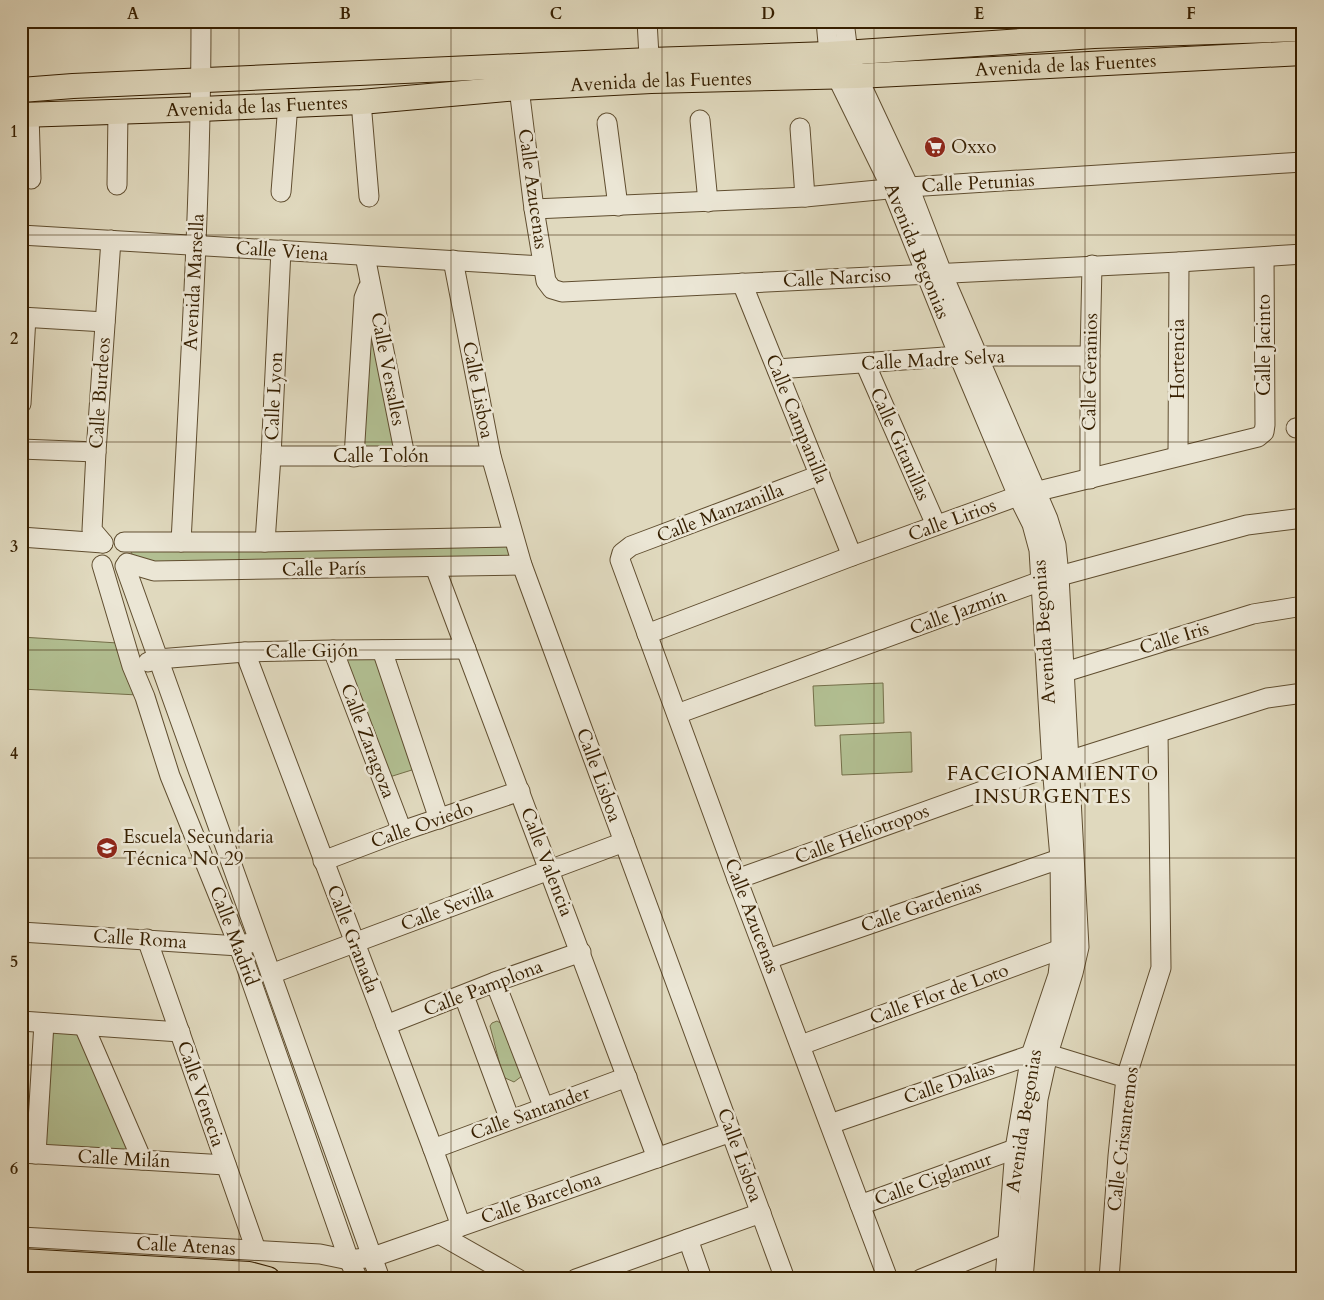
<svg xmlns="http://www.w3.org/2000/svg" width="1324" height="1300" font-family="Cardo,serif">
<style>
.green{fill:#b2bf92;stroke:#746f49}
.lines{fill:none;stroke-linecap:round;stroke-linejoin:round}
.minor-casing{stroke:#604e30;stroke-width:21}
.major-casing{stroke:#361f00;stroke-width:26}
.minor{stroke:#ebe6d5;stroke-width:19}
.major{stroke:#e0d9be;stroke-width:24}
.grid{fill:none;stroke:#361f00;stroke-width:1;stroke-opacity:0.55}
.labels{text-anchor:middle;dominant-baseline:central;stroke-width:5;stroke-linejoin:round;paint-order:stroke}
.street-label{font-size:19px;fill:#361f00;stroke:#ebe6d5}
.poi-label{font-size:19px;fill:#361f00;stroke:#ebe6d5;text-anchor:start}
.neighbourhood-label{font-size:20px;letter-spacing:1px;fill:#361f00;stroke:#ebe6d5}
.neatline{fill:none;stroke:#361f00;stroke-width:2}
.grid-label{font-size:16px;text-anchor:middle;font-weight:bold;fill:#361f00}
</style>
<rect width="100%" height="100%" fill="#e0d9be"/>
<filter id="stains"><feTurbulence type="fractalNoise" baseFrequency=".004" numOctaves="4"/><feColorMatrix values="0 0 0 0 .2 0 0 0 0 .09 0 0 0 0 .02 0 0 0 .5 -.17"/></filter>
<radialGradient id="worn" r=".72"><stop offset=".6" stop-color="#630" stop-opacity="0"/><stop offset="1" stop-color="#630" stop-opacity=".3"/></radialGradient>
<!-- green -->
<g class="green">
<polygon points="370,300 401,452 361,453"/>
<polygon points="513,537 522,565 138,566 129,548"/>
<polygon points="21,637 118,643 138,695 21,689"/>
<polygon points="380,650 415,769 383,779 335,651"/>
<polygon points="883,683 884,723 815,726 813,686"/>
<polygon points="911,732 912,772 842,775 840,735"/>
<polygon points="497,1021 502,1024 522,1076 514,1082 503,1077 490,1026 492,1023"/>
<polygon points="44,1023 84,1026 142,1160 36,1154"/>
</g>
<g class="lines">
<!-- minor casing -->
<g class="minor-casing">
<g id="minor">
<polyline points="647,21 650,73"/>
<polyline points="826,21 829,54 837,77 892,189 959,356 1018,496 1032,524 1039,550 1052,766 1060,858 1061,949 1058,975 1031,1055 1015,1149 1005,1279"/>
<polyline points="844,21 848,53 857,76 909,187 942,273 1048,519 1056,545 1059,576 1079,947 1073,973 1048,1054 1038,1099 1023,1279"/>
<polyline points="519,88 534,209 546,281 552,289 562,292 1179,262 1303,254"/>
<polyline points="361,102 369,197"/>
<polyline points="29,114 31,179"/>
<polyline points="700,120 708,202"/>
<polyline points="607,123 618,206"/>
<polyline points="800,128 805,197"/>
<polyline points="117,185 118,111"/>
<polyline points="281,192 288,104"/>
<polyline points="534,209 805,197 909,187 1303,162"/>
<polyline points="21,235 543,266"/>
<polyline points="365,256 405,456"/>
<polyline points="453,260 491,456 522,565 785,1279"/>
<polyline points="742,283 852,556"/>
<polyline points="21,317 105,322"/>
<polyline points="865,363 936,525"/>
<polyline points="777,369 959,356 1090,356"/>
<polyline points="21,404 26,317"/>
<polyline points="1296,428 1303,427"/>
<polyline points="21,449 96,452"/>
<polyline points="1178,455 1179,262"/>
<polyline points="271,456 491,456"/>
<polyline points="354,457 364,298 368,288"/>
<polyline points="820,475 631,546 622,553 620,560 737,879 888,1279"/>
<polyline points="1090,479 1090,356 1092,265"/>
<polyline points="21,537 103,543"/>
<polyline points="124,542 265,542 513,537"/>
<path d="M 181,542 C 190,369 201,195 201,21"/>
<polyline points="265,542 271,456 281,250"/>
<polyline points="103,543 92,530 96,452 111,240"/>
<polyline points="127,563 154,571 522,565"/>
<polyline points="102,565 132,666 145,697 170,776 239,946 349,1260 358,1279"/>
<polyline points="125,566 380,1279"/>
<polyline points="435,567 657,1158"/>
<polyline points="647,634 852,556 1018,496 1258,437 1264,432 1265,425 1264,257"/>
<polyline points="333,650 402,831"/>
<polyline points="382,650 439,819"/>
<polyline points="245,652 433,1149 461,1226"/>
<polyline points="148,662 158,659 245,652 333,650 466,649"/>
<polyline points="1052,676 1253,614 1303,606"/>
<polyline points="677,714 1041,581 1247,525 1303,518"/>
<polyline points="323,861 402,831 520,791"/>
<polyline points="737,879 1052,766 1267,698 1303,693"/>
<polyline points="21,932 239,946 250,943"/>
<polyline points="147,939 256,1250"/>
<polyline points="768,959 1071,855"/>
<polyline points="271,974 624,842"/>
<polyline points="495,982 544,1108"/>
<polyline points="464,996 510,1120"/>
<polyline points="21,1021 180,1032"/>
<polyline points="386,1025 495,982 581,952"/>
<polyline points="84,1026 142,1160"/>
<polyline points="801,1045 1061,949 1072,948"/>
<polyline points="830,1124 1031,1055 1048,1054 1126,1078"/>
<polyline points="433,1149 627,1077"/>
<polyline points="21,1153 226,1165"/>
<polyline points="36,1154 44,1023"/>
<polyline points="860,1205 1015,1149 1026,1147"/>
<polyline points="439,1234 518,1279"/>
<polyline points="21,1237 320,1254 349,1260 373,1257 731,1132"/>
<polyline points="688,1239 702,1279"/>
<polyline points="576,1279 761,1213"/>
<polyline points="921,1279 1009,1243 1019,1240"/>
<polyline points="1109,1279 1118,1156 1126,1078 1161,968 1158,733"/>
</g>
</g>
<!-- major casing -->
<g class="major-casing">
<g id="major">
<polyline points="21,90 73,86 650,60 829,54 1094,36 1303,29"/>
<path id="s1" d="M 21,115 L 201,109 L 361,102 L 519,88 L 651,81 L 857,76 L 1303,53"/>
<polyline points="21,1261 249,1274 268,1279"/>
</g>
</g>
<!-- minor -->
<use href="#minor" class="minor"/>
<!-- major -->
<use href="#major" class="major"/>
</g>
<!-- grid -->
<path class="grid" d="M 239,21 L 239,1279M 451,21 L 451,1279M 662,21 L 662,1279M 874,21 L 874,1279M 1085,21 L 1085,1279M 21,235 L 1303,235M 21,442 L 1303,442M 21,650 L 1303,650M 21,858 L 1303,858M 21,1065 L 1303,1065"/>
<!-- icons -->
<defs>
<g id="supermarket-disc" transform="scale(1.125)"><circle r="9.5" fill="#8f2418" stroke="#ebe6d5"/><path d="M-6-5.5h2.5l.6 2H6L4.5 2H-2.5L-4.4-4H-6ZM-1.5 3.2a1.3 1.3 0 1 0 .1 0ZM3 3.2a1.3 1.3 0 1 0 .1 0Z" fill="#fff"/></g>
<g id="school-disc" transform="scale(1.125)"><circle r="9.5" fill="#8f2418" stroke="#ebe6d5"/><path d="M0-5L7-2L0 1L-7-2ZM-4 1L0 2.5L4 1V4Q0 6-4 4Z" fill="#fff"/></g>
</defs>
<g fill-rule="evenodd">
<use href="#supermarket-disc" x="935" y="147"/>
<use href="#school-disc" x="107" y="848"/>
</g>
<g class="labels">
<!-- street labels -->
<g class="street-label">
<text stroke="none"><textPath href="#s1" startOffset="1046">Avenida de las Fuentes</textPath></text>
<text stroke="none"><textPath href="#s1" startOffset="641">Avenida de las Fuentes</textPath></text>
<text stroke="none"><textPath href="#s1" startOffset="236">Avenida de las Fuentes</textPath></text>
<text transform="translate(978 183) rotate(-3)">Calle Petunias</text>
<text transform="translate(533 189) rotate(82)">Calle Azucenas</text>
<text transform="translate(282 251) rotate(4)">Calle Viena</text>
<text transform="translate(917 251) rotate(68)">Avenida Begonias</text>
<text transform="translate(837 278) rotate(-3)">Calle Narciso</text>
<text transform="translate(194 282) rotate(-87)">Avenida Marsella</text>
<text transform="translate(1264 345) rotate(-90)">Calle Jacinto</text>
<text transform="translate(1178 359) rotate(-90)">Hortencia</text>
<text transform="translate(933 360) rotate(-3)">Calle Madre Selva</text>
<text transform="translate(388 369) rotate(79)">Calle Versalles</text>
<text transform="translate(1090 372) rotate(-89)">Calle Geranios</text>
<text transform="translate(478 390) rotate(79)">Calle Lisboa</text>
<text transform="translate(100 393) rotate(-86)">Calle Burdeos</text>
<text transform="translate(274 396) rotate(-87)">Calle Lyon</text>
<text transform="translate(797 419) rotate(68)">Calle Campanilla</text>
<text transform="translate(900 444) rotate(66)">Calle Gitanillas</text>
<text x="381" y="456">Calle Tolón</text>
<text transform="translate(720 513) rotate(-21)">Calle Manzanilla</text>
<text transform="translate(952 520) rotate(-20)">Calle Lirios</text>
<text transform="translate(324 569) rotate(-1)">Calle París</text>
<text transform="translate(958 612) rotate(-20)">Calle Jazmín</text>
<text transform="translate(1044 632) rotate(-94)">Avenida Begonias</text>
<text transform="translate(1174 638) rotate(-17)">Calle Iris</text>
<text transform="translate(312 651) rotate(-1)">Calle Gijón</text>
<text transform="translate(368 741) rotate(69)">Calle Zaragoza</text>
<text transform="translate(599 775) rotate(70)">Calle Lisboa</text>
<text transform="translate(422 825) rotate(-19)">Calle Oviedo</text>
<text transform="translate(862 834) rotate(-20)">Calle Heliotropos</text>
<text transform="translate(547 862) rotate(69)">Calle Valencia</text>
<text transform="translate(921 906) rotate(-19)">Calle Gardenias</text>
<text transform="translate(447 908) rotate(-21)">Calle Sevilla</text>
<text transform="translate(752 916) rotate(69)">Calle Azucenas</text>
<text transform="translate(234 936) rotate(69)">Calle Madrid</text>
<text transform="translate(140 939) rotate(4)">Calle Roma</text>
<text transform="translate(353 939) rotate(69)">Calle Granada</text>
<text transform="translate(483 988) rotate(-21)">Calle Pamplona</text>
<text transform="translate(939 994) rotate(-20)">Calle Flor de Loto</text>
<text transform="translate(949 1083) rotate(-19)">Calle Dalias</text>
<text transform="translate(201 1094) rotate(71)">Calle Venecia</text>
<text transform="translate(530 1113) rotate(-20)">Calle Santander</text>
<text transform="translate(1024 1121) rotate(-81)">Avenida Begonias</text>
<text transform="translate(1123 1139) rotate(-83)">Calle Crisantemos</text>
<text transform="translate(740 1155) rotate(70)">Calle Lisboa</text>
<text transform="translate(124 1159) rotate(3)">Calle Milán</text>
<text transform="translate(933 1179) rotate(-20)">Calle Ciglamur</text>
<text transform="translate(541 1198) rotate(-19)">Calle Barcelona</text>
<text transform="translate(186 1246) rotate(3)">Calle Atenas</text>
</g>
<!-- poi labels -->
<g class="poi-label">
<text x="951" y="147">Oxxo</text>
<text x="123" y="837">Escuela Secundaria<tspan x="123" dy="22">Técnica No 29</tspan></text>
</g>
<!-- neighbourhood labels -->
<g class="neighbourhood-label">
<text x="1053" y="773">FACCIONAMIENTO<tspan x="1053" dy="23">INSURGENTES</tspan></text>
</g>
</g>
<!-- margin -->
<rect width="1324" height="1300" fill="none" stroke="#e0d9be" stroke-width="55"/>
<rect x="28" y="28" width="1268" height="1244" class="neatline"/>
<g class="grid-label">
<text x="133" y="19">A</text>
<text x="345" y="19">B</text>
<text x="556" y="19">C</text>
<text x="768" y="19">D</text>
<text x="979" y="19">E</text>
<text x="1191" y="19">F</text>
<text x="14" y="137">1</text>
<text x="14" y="344">2</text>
<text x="14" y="552">3</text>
<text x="14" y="759">4</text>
<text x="14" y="967">5</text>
<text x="14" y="1174">6</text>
</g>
<rect width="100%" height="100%" filter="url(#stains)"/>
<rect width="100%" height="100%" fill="url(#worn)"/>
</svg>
